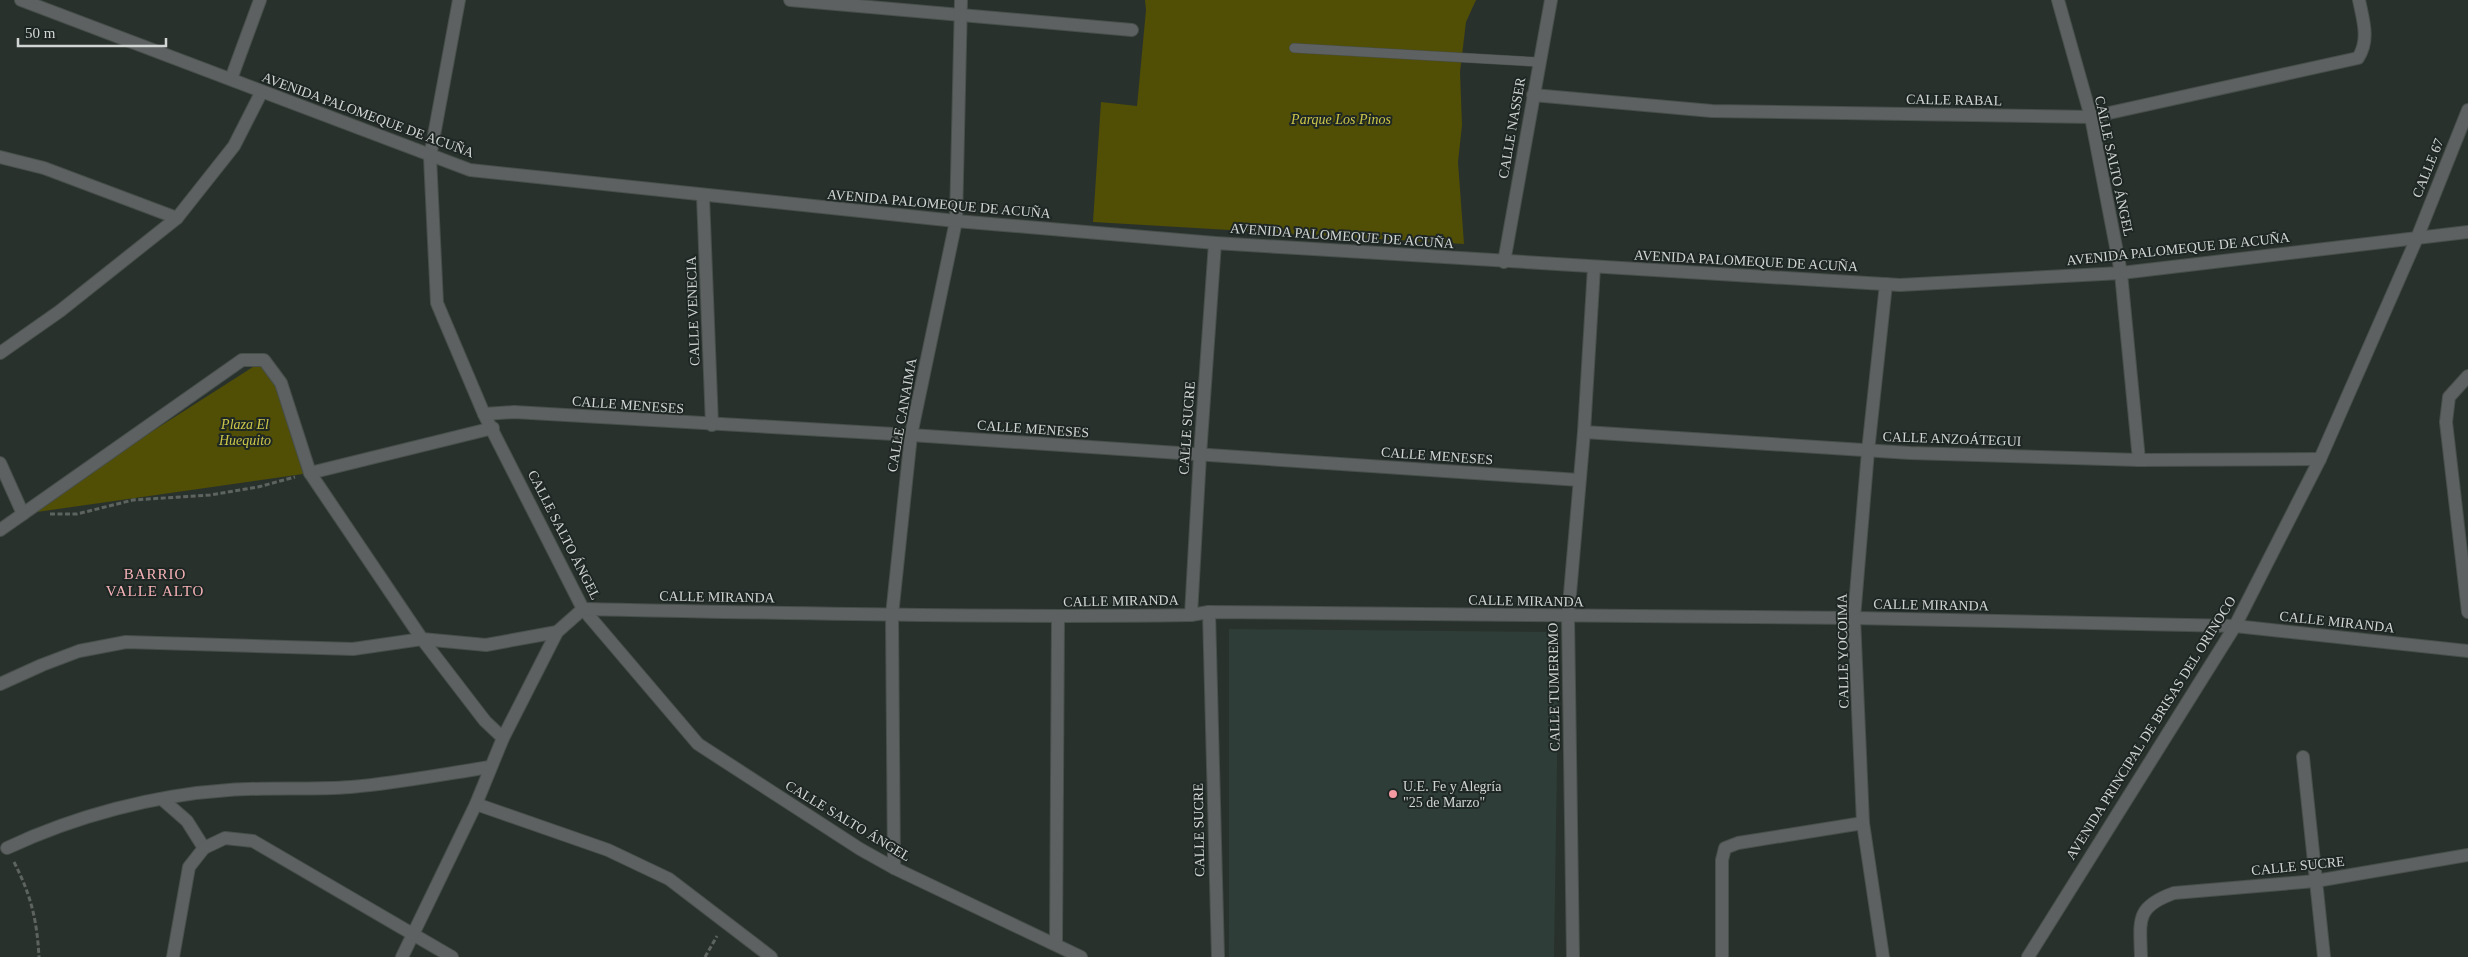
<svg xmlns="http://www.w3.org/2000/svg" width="2468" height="957" font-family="Georgia,serif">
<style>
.built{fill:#2e3d37}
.green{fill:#514e06}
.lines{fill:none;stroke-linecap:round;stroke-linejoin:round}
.service-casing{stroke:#474f4b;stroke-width:10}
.minor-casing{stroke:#474f4b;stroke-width:14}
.tertiary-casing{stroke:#474f4b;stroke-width:14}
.path{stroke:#5d6460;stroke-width:3;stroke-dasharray:5 2.5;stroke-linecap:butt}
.service{stroke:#5d6161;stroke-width:9}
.minor{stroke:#5d6161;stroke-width:12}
.tertiary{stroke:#5d6161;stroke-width:12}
.poi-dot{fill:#f49aa2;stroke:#1f2724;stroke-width:2}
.labels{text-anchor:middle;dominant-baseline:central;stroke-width:4;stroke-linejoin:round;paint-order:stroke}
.street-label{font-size:14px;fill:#d1d6d4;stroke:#1f2724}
.park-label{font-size:14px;font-style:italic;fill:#ccc749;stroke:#1f2724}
.poi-label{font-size:14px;fill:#d1d6d4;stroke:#1f2724;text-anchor:start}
.neighbourhood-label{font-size:15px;letter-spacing:1px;fill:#f7b3b7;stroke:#1f2724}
</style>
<rect width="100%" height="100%" fill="#29312d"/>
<!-- built -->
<polygon class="built" points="1229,629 1559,632 1554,957 1229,957"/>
<!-- green -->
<g class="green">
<polygon points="1145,0 1476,0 1466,22 1460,72 1462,125 1458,162 1464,244 1093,222 1101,102 1137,106 1146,10"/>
<polygon points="264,360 281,383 310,473 23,514"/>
</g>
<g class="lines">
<!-- service casing -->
<g class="service-casing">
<polyline id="service" points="1294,48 1539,62"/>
</g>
<!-- minor casing -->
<g class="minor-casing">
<g id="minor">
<polyline points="459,0 430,157 437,303 484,414 583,609 698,744 860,849 894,868 1081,957"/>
<polyline points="790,0 1132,30"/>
<polyline points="2058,0 2091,117 2121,273 2139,460"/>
<polyline points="231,79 260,0"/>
<path d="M 1533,95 L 1712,111 L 2091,117 L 2358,58 C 2370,40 2363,20 2359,0"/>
<polyline points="0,157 44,168 177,218"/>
<polyline points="703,196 712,425"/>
<polyline points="2417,238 2468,110"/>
<polyline points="1504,262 1551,0"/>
<polyline points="0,353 60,311 177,218 234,146 261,93"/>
<polyline points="2468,376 2449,397 2446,422 2468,612"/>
<polyline points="484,414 514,412 911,435 1579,480"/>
<polyline points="1584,432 1910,453 2139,460 2320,459"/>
<polyline points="0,463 23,514"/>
<polyline points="310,473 493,428"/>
<polyline points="0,530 242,360 264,360 281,383 310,473 422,639 485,721 503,738"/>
<polyline points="1209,612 1218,957"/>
<polyline points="1191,615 1200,455 1215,243"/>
<polyline points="0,684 42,665 79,651 126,642 353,649 422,639 486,645 557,632"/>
<polyline points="2303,757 2324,957"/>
<polyline points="163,800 187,821 204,848"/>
<polyline points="476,804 608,850 669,879 771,957"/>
<path d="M 7,848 C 75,816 154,795 229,790 C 270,787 311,790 351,787 C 397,783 444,774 490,767"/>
<polyline points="894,868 892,615 911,435 956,221 961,0"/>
<polyline points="1056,944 1058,617"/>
<polyline points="173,957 189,867 204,848 225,838 253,841 452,957"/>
<path d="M 402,957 L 476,804 L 503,738 L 557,632 L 583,609 C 786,613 988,618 1191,615 L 1209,612 L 1854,618 L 2235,626 L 2468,651"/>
<polyline points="1573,957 1568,617 1584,432 1594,267"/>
<polyline points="1722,957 1722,860 1725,848 1738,843 1863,823"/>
<polyline points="1883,957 1863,823 1854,618 1868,451 1886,284"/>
<path d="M 2141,957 C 2140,920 2135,907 2174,893 L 2316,881 L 2468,855"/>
</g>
</g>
<!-- tertiary casing -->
<g class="tertiary-casing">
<g id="tertiary">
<polyline points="21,0 470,170 956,221 1215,243 1900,285 2121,273 2468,232"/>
<polyline points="2028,957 2235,626 2320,459 2417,238"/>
</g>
</g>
<!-- path -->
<g class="path">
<polyline points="50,514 77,514 133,500 210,495 258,487 295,477"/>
<path d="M 14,862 C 31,895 37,920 39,957"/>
<polyline points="705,957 717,936"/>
</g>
<!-- service -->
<use href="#service" class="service"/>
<!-- minor -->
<use href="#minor" class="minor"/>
<!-- tertiary -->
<use href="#tertiary" class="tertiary"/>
</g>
<!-- markers -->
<circle class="poi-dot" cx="1393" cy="794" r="5"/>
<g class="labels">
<!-- street labels -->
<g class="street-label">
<text transform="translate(1954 100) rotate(1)">CALLE RABAL</text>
<text transform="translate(368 115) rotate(20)">AVENIDA PALOMEQUE DE ACUÑA</text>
<text transform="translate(1512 128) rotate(-80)">CALLE NASSER</text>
<text transform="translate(2114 166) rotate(78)">CALLE SALTO ÁNGEL</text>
<text transform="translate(2428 168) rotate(-68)">CALLE 67</text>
<text transform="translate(939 204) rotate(5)">AVENIDA PALOMEQUE DE ACUÑA</text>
<text transform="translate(1342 236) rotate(4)">AVENIDA PALOMEQUE DE ACUÑA</text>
<text transform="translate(2178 249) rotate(-6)">AVENIDA PALOMEQUE DE ACUÑA</text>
<text transform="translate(1746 261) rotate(3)">AVENIDA PALOMEQUE DE ACUÑA</text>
<text transform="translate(693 311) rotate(-92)">CALLE VENECIA</text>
<text transform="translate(628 405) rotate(4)">CALLE MENESES</text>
<text transform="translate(902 415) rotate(-80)">CALLE CANAIMA</text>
<text transform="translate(1187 428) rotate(-86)">CALLE SUCRE</text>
<text transform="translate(1033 429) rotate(4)">CALLE MENESES</text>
<text transform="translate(1952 439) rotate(2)">CALLE ANZOÁTEGUI</text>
<text transform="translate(1437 456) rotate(4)">CALLE MENESES</text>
<text transform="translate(564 535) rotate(63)">CALLE SALTO ÁNGEL</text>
<text transform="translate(717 597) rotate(1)">CALLE MIRANDA</text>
<text transform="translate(1121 601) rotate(-1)">CALLE MIRANDA</text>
<text transform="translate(1526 601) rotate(1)">CALLE MIRANDA</text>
<text transform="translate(1931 605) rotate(1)">CALLE MIRANDA</text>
<text transform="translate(2337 622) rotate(6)">CALLE MIRANDA</text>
<text transform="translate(1843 651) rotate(-91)">CALLE YOCOIMA</text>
<text transform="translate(1554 687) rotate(-91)">CALLE TUMEREMO</text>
<text transform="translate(2151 728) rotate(-58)">AVENIDA PRINCIPAL DE BRISAS DEL ORINOCO</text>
<text transform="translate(848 821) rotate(31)">CALLE SALTO ÁNGEL</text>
<text transform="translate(1199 830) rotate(-91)">CALLE SUCRE</text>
<text transform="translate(2298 866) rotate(-6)">CALLE SUCRE</text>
</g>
<!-- park labels -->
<g class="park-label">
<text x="1341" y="119">Parque Los Pinos</text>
<text x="245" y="424">Plaza El<tspan x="245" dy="16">Huequito</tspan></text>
</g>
<!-- poi labels -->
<g class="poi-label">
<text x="1403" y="786">U.E. Fe y Alegría<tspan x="1403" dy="16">"25 de Marzo"</tspan></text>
</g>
<!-- neighbourhood labels -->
<g class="neighbourhood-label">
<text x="155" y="574">BARRIO<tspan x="155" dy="17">VALLE ALTO</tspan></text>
</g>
</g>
<!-- scale -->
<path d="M18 38v8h148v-8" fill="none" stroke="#d1d6d4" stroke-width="2.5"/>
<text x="25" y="38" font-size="15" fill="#d1d6d4" stroke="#1f2724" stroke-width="4" paint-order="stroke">50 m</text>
</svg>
